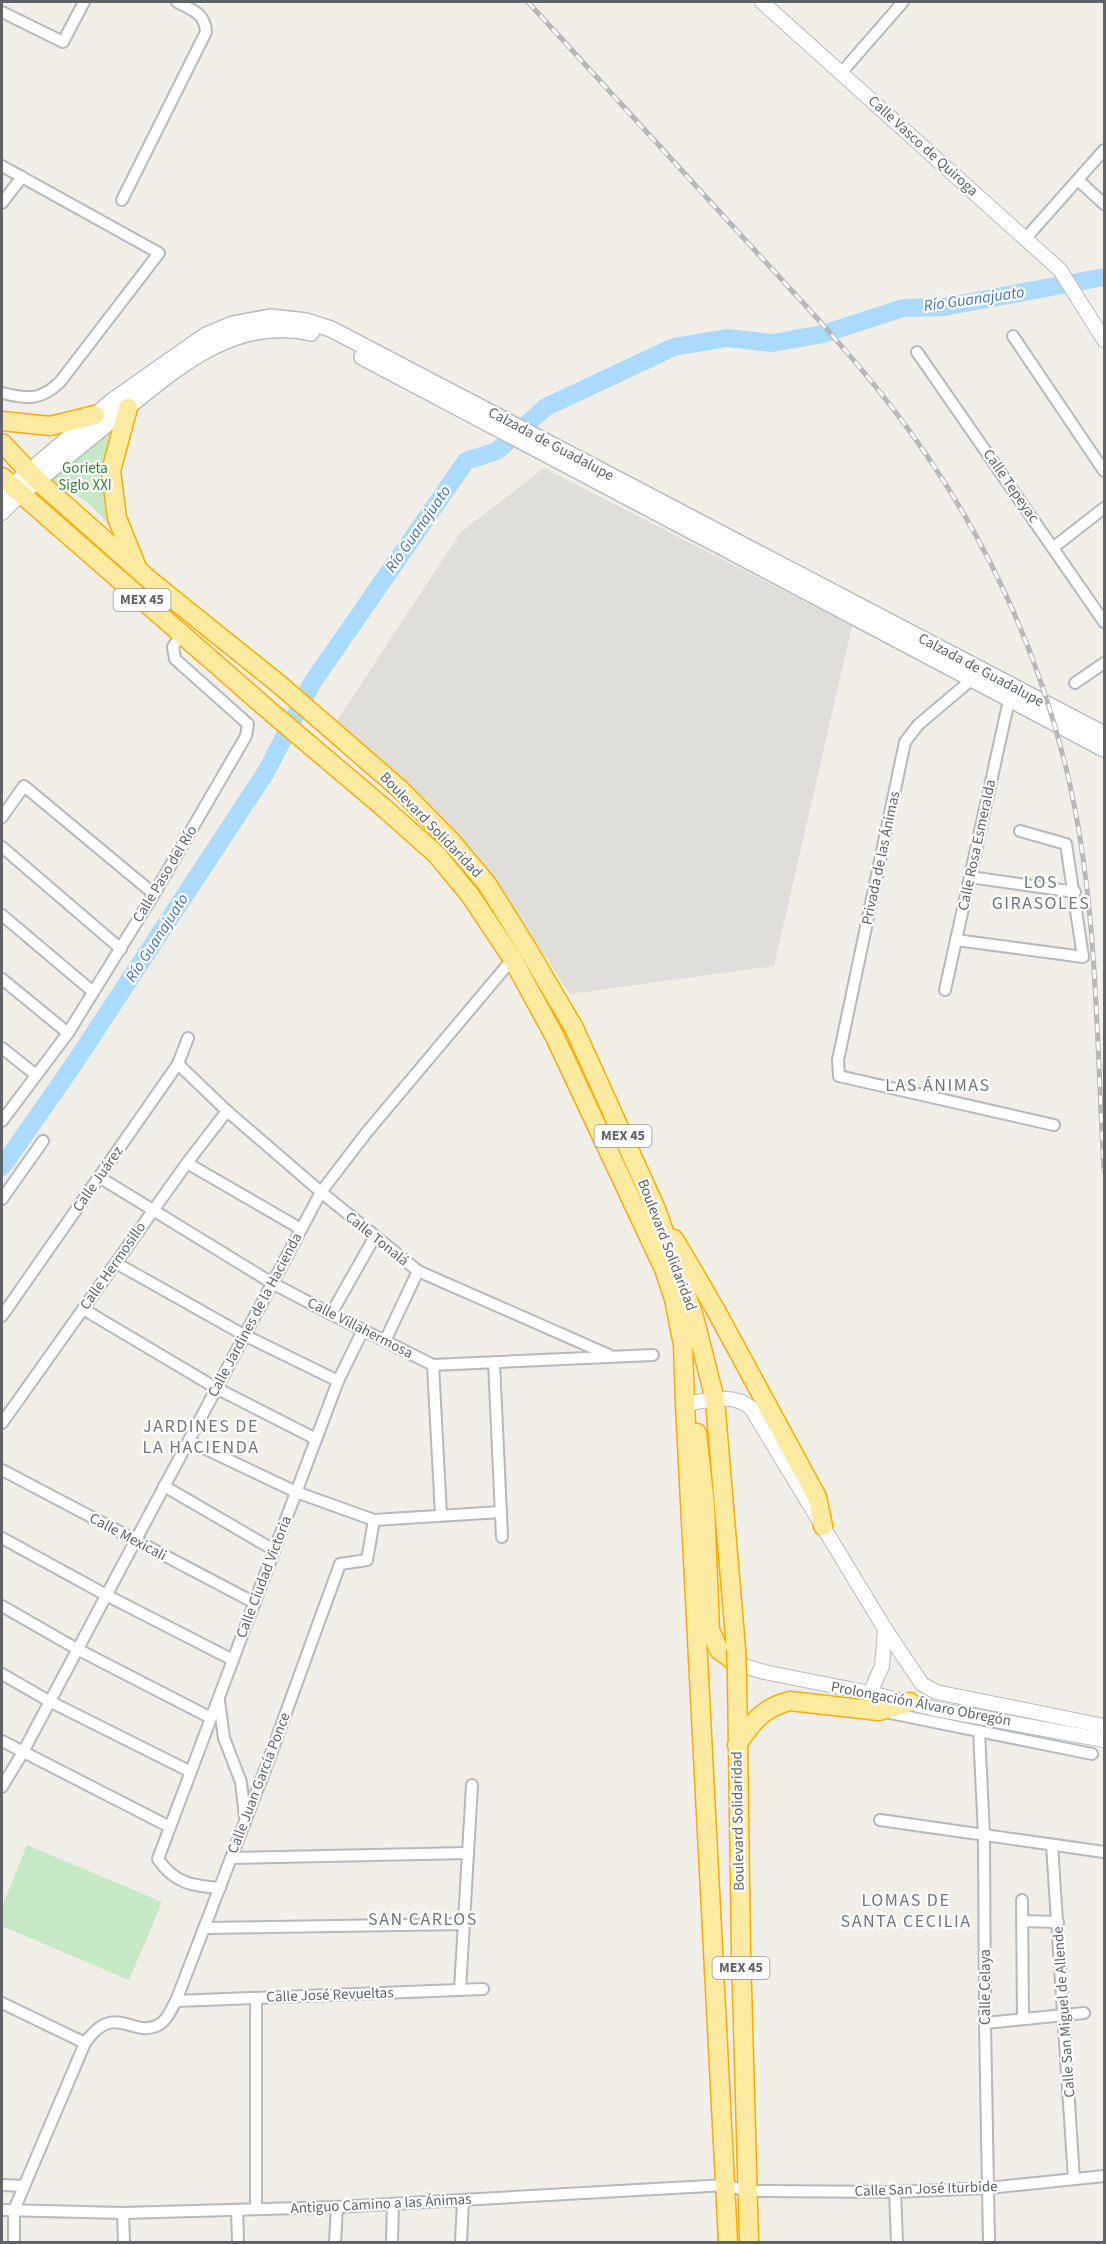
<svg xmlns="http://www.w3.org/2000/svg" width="1106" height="2244" font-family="'Source Sans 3',sans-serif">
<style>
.industrial{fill:#e0deda}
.green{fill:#c5e8c5}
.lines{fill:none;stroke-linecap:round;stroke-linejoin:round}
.river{stroke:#aadaff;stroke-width:18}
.minor-casing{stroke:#b5b8bc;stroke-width:14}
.tertiary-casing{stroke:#b5b8bc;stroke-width:16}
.secondary-casing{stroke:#b6babf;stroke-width:18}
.trunk-casing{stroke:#f9ab00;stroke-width:21}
.minor{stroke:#fff;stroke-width:10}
.tertiary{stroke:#fff;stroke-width:14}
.secondary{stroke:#fff;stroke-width:15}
.trunk{stroke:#feeaa1;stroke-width:18}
.rail-casing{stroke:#b6b7b8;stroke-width:5}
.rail{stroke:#fff;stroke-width:3;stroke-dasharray:9;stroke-linecap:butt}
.trunk-bridge-casing{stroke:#f9ab00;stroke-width:21;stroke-linecap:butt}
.trunk-bridge{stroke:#feeaa1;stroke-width:18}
.labels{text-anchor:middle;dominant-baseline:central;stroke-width:4.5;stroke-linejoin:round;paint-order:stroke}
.shield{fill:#fff;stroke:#8f9295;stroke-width:1.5}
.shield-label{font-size:14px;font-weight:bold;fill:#5f6368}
.street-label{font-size:15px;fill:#5f6368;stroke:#fff}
.park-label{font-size:15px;fill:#348238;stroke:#fff}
.water-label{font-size:16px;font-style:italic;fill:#4174aa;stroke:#fff}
.quarter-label{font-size:18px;letter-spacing:1.5px;fill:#70757a;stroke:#fff}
</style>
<rect width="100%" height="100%" fill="#f1efe8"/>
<!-- industrial -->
<polygon class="industrial" points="544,468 852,626 774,966 570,994 476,853 417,793 335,724 460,533"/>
<!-- green -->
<g class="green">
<path d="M 116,427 L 106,493 L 112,530 C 94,504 78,494 50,481 Z"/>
<polygon points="27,1845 162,1902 129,1980 2,1926 2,1907"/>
</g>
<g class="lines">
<!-- river -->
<polyline class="river" points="2,1167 74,1064 266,772 312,683 466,461 497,451 546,407 674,347 727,338 772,343 823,334 903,308 944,307 1104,277"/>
<!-- minor casing -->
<g class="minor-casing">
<g id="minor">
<polyline points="2,12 63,42 84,2"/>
<polyline points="841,73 903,2"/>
<path d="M 2,166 L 159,253 L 60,382 C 40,401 27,399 2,393"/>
<polyline points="1078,180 1104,204"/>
<path d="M 122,200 L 206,32 C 205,13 192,10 177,2"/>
<polyline points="2,203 22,177"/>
<polyline points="1025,239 1104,150"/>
<polyline points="1013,336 1104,471"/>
<polyline points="917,352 1104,622"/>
<polyline points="1054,547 1104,508"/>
<polyline points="977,675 918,725 905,742 838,1060 839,1076 1054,1125"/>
<polyline points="1075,683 1104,663"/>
<polyline points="2,817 24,786 154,894"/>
<polyline points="2,847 121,949"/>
<polyline points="970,877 1075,892"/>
<polyline points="2,915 92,991"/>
<polyline points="956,940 1083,957 1066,844 1020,831"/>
<polyline points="2,979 68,1033"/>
<polyline points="945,990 1009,700"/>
<polyline points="2,1048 36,1075"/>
<polyline points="178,1064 227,1111 321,1192 418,1271 609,1355"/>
<polyline points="2,1121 68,1033 154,894 246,736 248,724 175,659 173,647 181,634"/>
<polyline points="187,1163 301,1229"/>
<polyline points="99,1177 272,1283 331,1314 433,1365 653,1355"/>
<polyline points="2,1199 43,1141"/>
<polyline points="116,1263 244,1335 338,1381"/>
<polyline points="83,1309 216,1388 316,1439"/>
<polyline points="331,1314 374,1238"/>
<polyline points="2,1316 178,1064 188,1038"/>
<polyline points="385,1341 418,1271"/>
<polyline points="494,1362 502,1537"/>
<polyline points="433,1365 441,1515"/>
<polyline points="2,1423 187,1163 227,1111"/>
<polyline points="189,1441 296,1492 374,1520 501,1512"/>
<polyline points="2,1470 255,1603"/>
<polyline points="164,1486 274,1550"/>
<polyline points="2,1538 106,1595 233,1660"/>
<polyline points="2,1606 77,1649 211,1718"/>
<polyline points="2,1674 49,1701 191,1772"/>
<polyline points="219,1701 224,1738 241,1782 245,1817"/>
<polyline points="885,1712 1092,1754"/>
<polyline points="979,1731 984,1835 985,2023 989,2242"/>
<polyline points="2,1741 170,1827"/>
<polyline points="2,1787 23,1752 321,1192 367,1132 515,956"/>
<polyline points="880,1820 1104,1852"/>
<polyline points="1052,1845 1074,2179"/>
<polyline points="231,1858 468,1853"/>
<path d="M 220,1888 C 192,1886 174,1883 158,1859 L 338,1381 L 363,1330"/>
<polyline points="1022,1900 1023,2019"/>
<polyline points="1022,1921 1058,1922"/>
<polyline points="204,1928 464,1924"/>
<polyline points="460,1990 472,1785"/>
<polyline points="256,1998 256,2209"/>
<polyline points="176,2001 483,1989"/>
<polyline points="2,2003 85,2043"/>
<polyline points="985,2023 1084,2013"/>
<polyline points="2,2185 24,2186"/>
<polyline points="895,2192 897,2242"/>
<polyline points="2,2210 123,2213 337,2207 726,2185 747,2191 895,2192 988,2188 1104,2176"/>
<polyline points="237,2210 238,2242"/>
<polyline points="123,2213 124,2242"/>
<path d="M 14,2242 L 14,2210 L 85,2043 C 116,1999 133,2041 160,2024 C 168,2019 171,2009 176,2001 L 268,1762 L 340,1564 L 367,1560 L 374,1520"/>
<polyline points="335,2242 337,2207"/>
<polyline points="392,2242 393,2204"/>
<polyline points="461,2242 463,2201"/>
</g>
</g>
<!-- tertiary casing -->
<g class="tertiary-casing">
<g id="tertiary">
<polyline points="762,2 1060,270 1104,340"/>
<polyline points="2,495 11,487"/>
<polyline points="2,513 20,495"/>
<path d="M 685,1404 C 706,1401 733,1392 751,1408 L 885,1629 L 922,1684 L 936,1692 L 1104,1726"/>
<polyline points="738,1664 764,1672 870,1693 935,1709 1104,1740"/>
<polyline points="870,1693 882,1666 885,1629"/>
</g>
</g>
<!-- secondary casing -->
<g class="secondary-casing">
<g id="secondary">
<polyline points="362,357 1104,749"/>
<polyline points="11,487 112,401 206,335 233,324 270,317 306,321 331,329 1104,734"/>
<path d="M 20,495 C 52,469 84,443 116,417 C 172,372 233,314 311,333"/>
</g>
</g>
<!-- trunk casing -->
<g class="trunk-casing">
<g id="trunk">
<polyline points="128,408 111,471 117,518 136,565"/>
<polyline points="2,421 50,426 95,415"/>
<polyline points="2,443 37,480 152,582 280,685 401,790 451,841 487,884 527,948 574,1028 656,1209 694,1317 715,1400 736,1649"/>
<polyline points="2,477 272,713 383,807 437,855 470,895 512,958 555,1037 664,1269 674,1299 683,1345 685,1404 728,2242"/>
<polyline points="674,1239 714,1307 817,1497 823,1526"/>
<polyline points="697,1433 705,1505 710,1630 719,1650 738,1664"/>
<polyline points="737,1676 741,1951 749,2242"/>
<path d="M 737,1745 C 751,1723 764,1707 790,1701 L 879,1711 L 910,1702"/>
</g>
</g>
<!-- minor -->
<use href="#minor" class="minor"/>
<!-- tertiary -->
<use href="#tertiary" class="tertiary"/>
<!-- secondary -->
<use href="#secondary" class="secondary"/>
<!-- trunk -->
<use href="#trunk" class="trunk"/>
<!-- rail casing -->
<g class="rail-casing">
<path id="rail" d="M 528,2 C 598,79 668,156 739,233 C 789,288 841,342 887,401 C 973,511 1035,637 1067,772 C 1098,902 1096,1038 1104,1171"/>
</g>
<!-- rail -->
<use href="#rail" class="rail"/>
<!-- trunk-bridge casing -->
<g class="trunk-bridge-casing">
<polyline id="trunk-bridge" points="736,1649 737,1676"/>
</g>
<!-- trunk-bridge -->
<use href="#trunk-bridge" class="trunk-bridge"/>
</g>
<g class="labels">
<!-- shield labels -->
<g class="shield">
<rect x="113.5" y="589" width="57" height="22" rx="4.5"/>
<rect x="594.5" y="1125" width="57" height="22" rx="4.5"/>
<rect x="712.5" y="1957" width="57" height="22" rx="4.5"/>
</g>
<g class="shield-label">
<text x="142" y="600">MEX 45</text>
<text x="623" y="1136">MEX 45</text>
<text x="741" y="1968">MEX 45</text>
</g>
<!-- street labels -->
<g class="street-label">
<text transform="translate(923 146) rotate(42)">Calle Vasco de Quiroga</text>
<text transform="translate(551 444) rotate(28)">Calzada de Guadalupe</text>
<text transform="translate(1011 486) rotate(55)">Calle Tepeyac</text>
<text transform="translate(981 670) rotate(28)">Calzada de Guadalupe</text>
<text transform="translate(431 825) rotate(46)">Boulevard Solidaridad</text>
<text transform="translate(977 845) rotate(-78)">Calle Rosa Esmeralda</text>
<text transform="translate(881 858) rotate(-78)">Privada de las Ánimas</text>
<text transform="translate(165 874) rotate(-59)">Calle Paso del Río</text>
<text transform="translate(98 1179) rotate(-55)">Calle Juárez</text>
<text transform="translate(377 1239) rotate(39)">Calle Tonalá</text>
<text transform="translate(667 1245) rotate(69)">Boulevard Solidaridad</text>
<text transform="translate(113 1266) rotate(-55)">Calle Hermosillo</text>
<text transform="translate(255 1315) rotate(-62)">Calle Jardines de la Hacienda</text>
<text transform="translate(360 1328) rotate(27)">Calle Villahermosa</text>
<text transform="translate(128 1537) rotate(28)">Calle Mexicali</text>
<text transform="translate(264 1577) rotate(-69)">Calle Ciudad Victoria</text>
<text transform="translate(921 1704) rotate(11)">Prolongación Álvaro Obregón</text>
<text transform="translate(259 1783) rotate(-69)">Calle Juan García Ponce</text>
<text transform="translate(738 1821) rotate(-91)">Boulevard Solidaridad</text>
<text transform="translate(985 1987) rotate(-90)">Calle Celaya</text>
<text transform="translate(330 1995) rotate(-2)">Calle José Revueltas</text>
<text transform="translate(1064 2012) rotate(-94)">Calle San Miguel de Allende</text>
<text transform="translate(926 2189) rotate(-2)">Calle San José Iturbide</text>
<text transform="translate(381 2204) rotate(-3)">Antiguo Camino a las Ánimas</text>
</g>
<!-- park labels -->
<g class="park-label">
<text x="85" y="468">Gorieta<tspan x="85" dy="17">Siglo XXI</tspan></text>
</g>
<!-- water labels -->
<g class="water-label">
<text transform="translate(974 299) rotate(-8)">Río Guanajuato</text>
<text transform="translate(418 529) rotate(-55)">Río Guanajuato</text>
<text transform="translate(157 938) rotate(-57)">Río Guanajuato</text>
</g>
<!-- quarter labels -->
<g class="quarter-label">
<text x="1041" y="882">LOS<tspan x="1041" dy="21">GIRASOLES</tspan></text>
<text x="938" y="1085">LAS ÁNIMAS</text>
<text x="201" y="1426">JARDINES DE<tspan x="201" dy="21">LA HACIENDA</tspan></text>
<text x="906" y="1900">LOMAS DE<tspan x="906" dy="21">SANTA CECILIA</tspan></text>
<text x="423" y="1919">SAN CARLOS</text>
</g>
</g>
<!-- border -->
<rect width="1106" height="2244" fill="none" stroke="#5f6368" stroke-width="6"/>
</svg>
